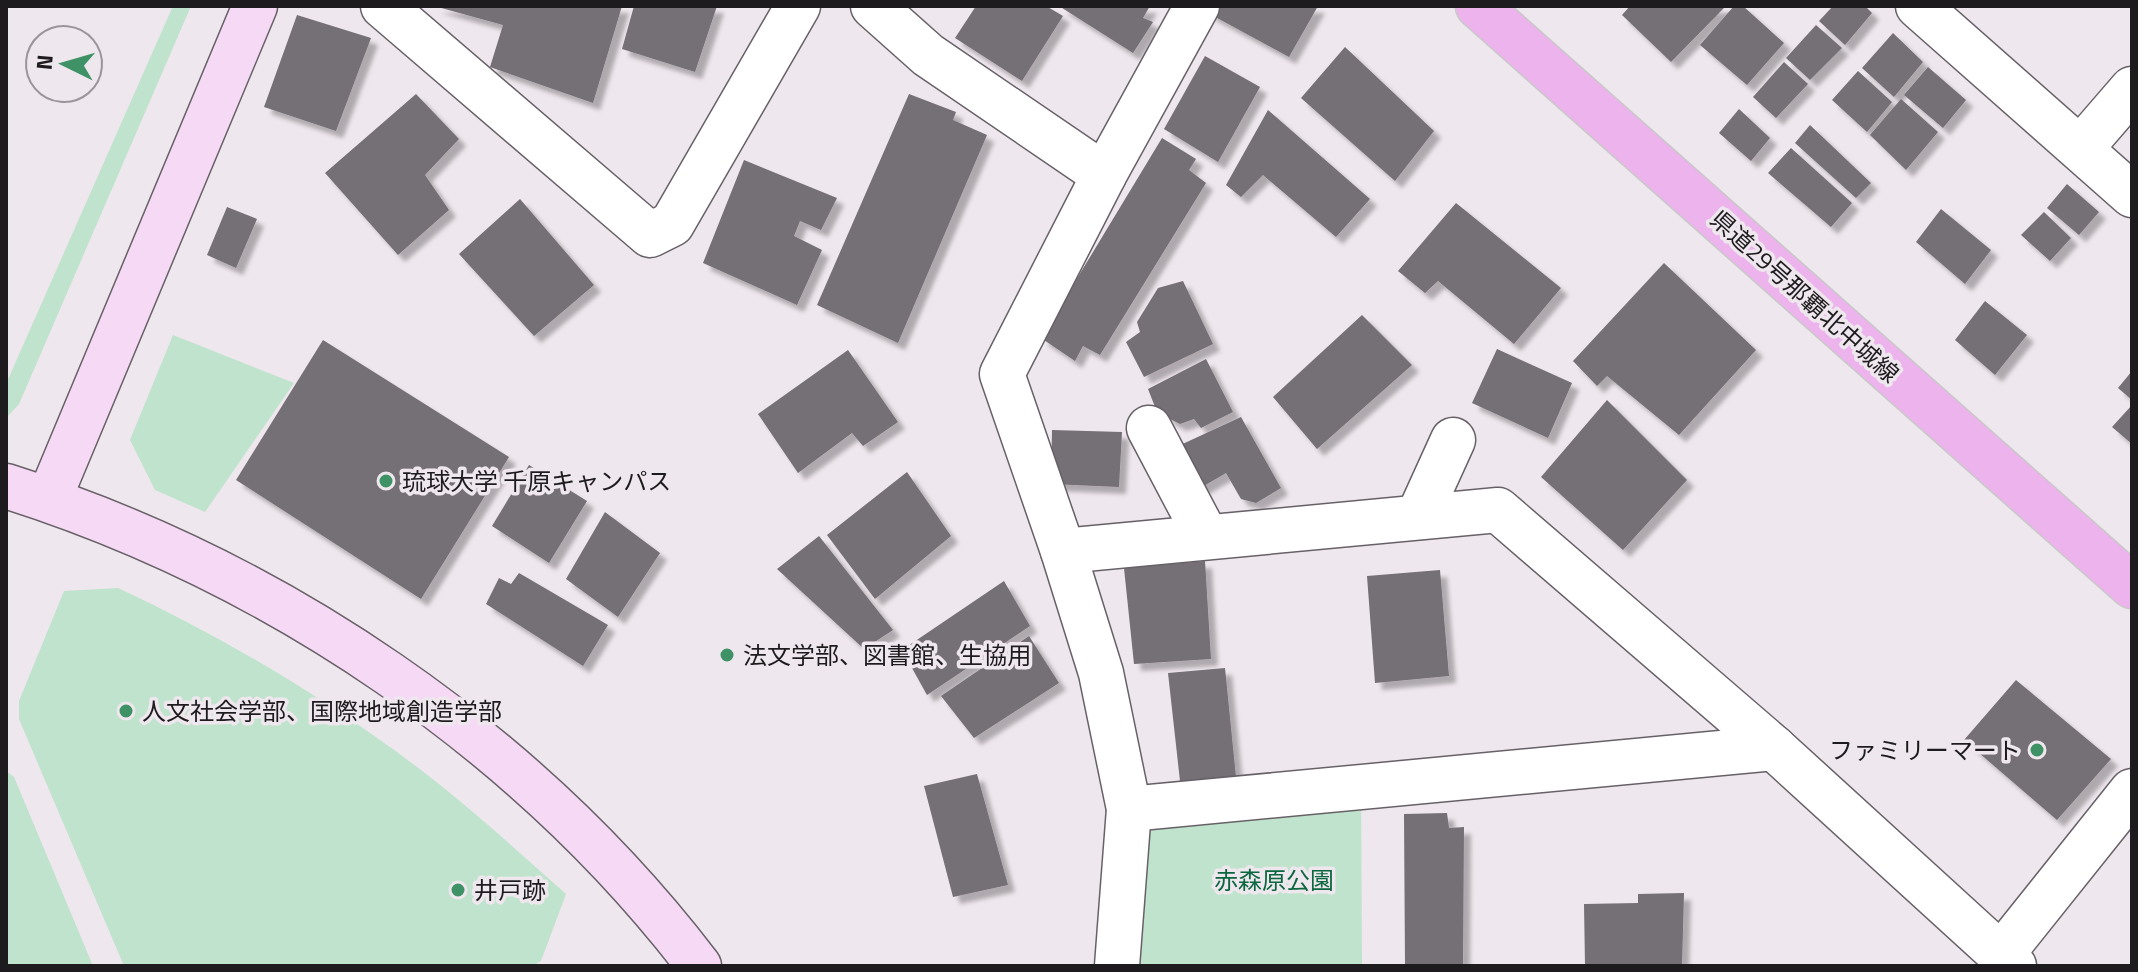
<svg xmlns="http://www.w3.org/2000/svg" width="2138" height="972" font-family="'Titillium Web','Noto Sans JP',sans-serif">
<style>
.green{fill:#bfe3cc}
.building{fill:#756f75;filter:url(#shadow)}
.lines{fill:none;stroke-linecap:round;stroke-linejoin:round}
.street-casing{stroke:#676167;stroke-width:47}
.secondary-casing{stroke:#676167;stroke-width:47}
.primary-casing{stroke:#c9c8c9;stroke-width:47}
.street{stroke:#fff;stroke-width:44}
.secondary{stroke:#f6d9f5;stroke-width:44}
.primary{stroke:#ecb3ec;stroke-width:44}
.poi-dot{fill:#3e9265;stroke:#eee7ed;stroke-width:3}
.labels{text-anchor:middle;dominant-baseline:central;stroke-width:7;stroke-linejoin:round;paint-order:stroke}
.street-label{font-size:24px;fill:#1d1b1d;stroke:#eee7ed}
.poi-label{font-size:24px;fill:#1d1b1d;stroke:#eee7ed;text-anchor:start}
.park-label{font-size:24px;fill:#0b673f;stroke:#eee7ed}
</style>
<defs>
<filter id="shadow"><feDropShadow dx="7" dy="7" stdDeviation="2" flood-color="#0004"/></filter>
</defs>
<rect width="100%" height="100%" fill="#eee7ed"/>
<!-- green -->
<g class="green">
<polygon points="173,6 191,6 19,404 6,418 6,384"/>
<polygon points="173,335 294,383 205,512 155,490 130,440"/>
<path d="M 118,588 C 223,637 324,697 417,767 C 469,806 517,851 566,894 L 541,961 L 532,966 L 124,966 L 19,719 L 19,701 L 64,591 Z"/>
<polygon points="6,771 14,777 93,966 6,966"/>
<polygon points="1361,787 1362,966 1117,966 1129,809"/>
</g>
<!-- building -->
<g class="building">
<polygon points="434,6 622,6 593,103 490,67 503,25"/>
<polygon points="634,6 717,6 695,72 622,49"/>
<polygon points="976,6 1046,6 1063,16 1022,81 955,38"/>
<polygon points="1059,6 1150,6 1143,18 1153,22 1133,53"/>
<polygon points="1211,6 1318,6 1289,57 1208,13"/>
<polygon points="1630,6 1722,6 1724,8 1671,62 1622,15"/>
<polygon points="1734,6 1743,6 1784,43 1747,85 1700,45"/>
<polygon points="1833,6 1865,6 1872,13 1845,45 1819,21"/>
<polygon points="297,15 371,38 336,131 264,107"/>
<polygon points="1816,25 1842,48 1810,80 1786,58"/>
<polygon points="1893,33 1923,62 1894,97 1862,68"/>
<polygon points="1345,47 1434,131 1395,181 1301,98"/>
<polygon points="1205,56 1260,87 1218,162 1164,129"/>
<polygon points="1784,62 1808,84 1776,118 1753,97"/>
<polygon points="1928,67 1966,100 1943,128 1904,95"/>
<polygon points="1858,71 1892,102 1867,132 1832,100"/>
<polygon points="416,94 459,139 425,175 449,210 398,255 325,173"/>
<polygon points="909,94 956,112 953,120 987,135 898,343 817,305"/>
<polygon points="1901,99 1938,132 1906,170 1870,135"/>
<polygon points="1739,109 1770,138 1751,161 1719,133"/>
<polygon points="1268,110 1370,199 1336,237 1263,175 1241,197 1226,185"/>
<polygon points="1810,125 1871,183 1856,198 1795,143"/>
<polygon points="1162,138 1196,159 1189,170 1206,183 1100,355 1083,346 1075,361 1041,338"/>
<polygon points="1791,148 1852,203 1831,227 1768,173"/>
<polygon points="744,160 837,198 821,230 800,221 794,236 822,250 797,305 703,263"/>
<polygon points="2067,184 2099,212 2079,235 2047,208"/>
<polygon points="520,199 594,285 534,336 459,254"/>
<polygon points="1456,203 1561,288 1514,344 1438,281 1425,293 1398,271"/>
<polygon points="227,207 257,219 236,268 207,255"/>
<polygon points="1941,209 1991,250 1965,284 1916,242"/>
<polygon points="2044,212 2071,238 2050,261 2021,235"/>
<polygon points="1664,263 1756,350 1679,435 1607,376 1597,386 1573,361"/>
<polygon points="1183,281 1213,344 1144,377 1126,342 1140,332 1137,322 1158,288"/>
<polygon points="1985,301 2027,335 1995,375 1955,340"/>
<polygon points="1362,315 1412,365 1317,449 1273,397"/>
<polygon points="323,340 509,457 421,599 236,480"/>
<polygon points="1497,349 1572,383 1548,438 1472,403"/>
<polygon points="848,350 898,422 863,446 852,433 798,473 758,414"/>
<polygon points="1206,359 1233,412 1201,428 1194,419 1180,424 1168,418 1164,412 1157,412 1148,389"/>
<polygon points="2132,371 2132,400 2118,388"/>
<polygon points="1607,400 1687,480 1623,550 1541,477"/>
<polygon points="2132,405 2132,444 2112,427"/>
<polygon points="1241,417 1281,488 1256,503 1241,499 1226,473 1197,490 1176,447"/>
<polygon points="1052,430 1122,432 1119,487 1051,484"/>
<polygon points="529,465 587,501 549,563 492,526"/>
<polygon points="907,472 951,536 875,599 827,535"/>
<polygon points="605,512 660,553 618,617 566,579"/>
<polygon points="819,536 893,630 864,649 777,569"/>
<polygon points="1205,561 1211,659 1134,664 1124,568"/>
<polygon points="1440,570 1449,676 1375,683 1367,576"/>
<polygon points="519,573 608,625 583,666 486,604 499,578 511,584"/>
<polygon points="1004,581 1030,626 927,695 902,650"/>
<polygon points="1029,636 1059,683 974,738 941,696"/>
<polygon points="1225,668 1236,777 1180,781 1168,673"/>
<polygon points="2016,680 2111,759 2057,820 1964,740"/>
<polygon points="977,774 1008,885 953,897 924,786"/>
<polygon points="1447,813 1449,828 1464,827 1463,966 1405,966 1404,814"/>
<polygon points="1684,893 1682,966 1585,966 1584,904 1638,903 1638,894"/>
</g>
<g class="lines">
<!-- street casing -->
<g class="street-casing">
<g id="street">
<polyline points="383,6 650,235 672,224 798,6"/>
<polyline points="873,6 928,55 1104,175"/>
<polyline points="1918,6 2132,195"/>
<polyline points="2081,148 2132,89"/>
<polyline points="1149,428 1206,536"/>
<polyline points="1418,517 1453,440"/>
<polyline points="1063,551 1498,510 1774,748 2001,955"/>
<polyline points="1129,809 1774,748"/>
<polyline points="1117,966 1129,809 1101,673 1063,551 1002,374 1104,175 1197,6"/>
<polyline points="2014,966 2001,955 2132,791"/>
</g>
</g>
<!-- secondary casing -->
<g class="secondary-casing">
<g id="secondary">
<path d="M 6,486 C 275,571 527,741 699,966"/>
<polyline points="49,499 255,6"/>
</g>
</g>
<!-- primary casing -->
<g class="primary-casing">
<polyline id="primary" points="1478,6 2132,586"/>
</g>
<!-- street -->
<use href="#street" class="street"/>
<!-- secondary -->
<use href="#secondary" class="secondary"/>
<!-- primary -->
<use href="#primary" class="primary"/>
</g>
<!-- markers -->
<g class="poi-dot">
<circle cx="386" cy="481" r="8"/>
<circle cx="727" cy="655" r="8"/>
<circle cx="126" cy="711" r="8"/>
<circle cx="2037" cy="750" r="8"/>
<circle cx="458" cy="890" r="8"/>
</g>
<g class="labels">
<!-- street labels -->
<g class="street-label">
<text transform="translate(1805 296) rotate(42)">県道29号那覇北中城線</text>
</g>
<!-- poi labels -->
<g class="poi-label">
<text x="402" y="481">琉球大学 千原キャンパス</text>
<text x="743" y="655">法文学部、図書館、生協用</text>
<text x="142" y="711">人文社会学部、国際地域創造学部</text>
<text x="2021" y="750" text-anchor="end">ファミリーマート</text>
<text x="474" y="890">井戸跡</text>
</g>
<!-- park labels -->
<g class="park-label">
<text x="1274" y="880">赤森原公園</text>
</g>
</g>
<!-- border -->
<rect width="2138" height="972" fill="none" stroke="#1d1b1d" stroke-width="16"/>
<!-- north arrow -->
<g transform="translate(64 64) rotate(275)"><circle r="38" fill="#eee7ed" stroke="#9a959a" stroke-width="2"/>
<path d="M0-6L14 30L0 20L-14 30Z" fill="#3e9265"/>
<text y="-12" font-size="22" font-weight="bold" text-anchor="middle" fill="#1d1b1d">N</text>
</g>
</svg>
